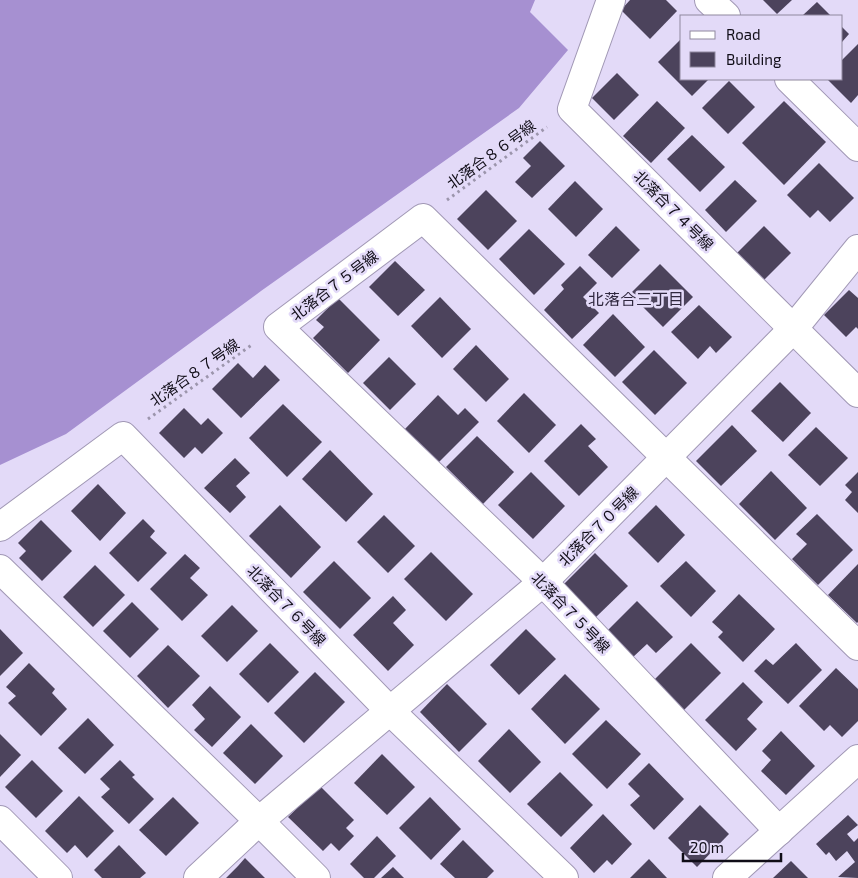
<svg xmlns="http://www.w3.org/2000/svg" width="858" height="878" font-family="'Exo 2','Noto Sans JP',sans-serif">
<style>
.forest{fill:#a690d1}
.building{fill:#4c435c}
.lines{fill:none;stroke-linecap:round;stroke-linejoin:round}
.street-casing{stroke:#a198b5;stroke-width:30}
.path{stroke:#9c95ac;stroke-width:3;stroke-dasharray:2.5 4;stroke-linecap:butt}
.street{stroke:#fff;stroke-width:28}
.labels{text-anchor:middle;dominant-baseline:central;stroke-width:5;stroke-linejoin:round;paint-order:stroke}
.street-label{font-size:15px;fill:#100d17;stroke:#e3daf8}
.neighbourhood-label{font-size:16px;fill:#30283f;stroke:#e3daf8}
</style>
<rect width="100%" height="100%" fill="#e3daf8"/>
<!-- forest -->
<polygon class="forest" points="0,0 535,0 530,12 568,50 519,108 261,291 66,434 0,465"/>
<!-- building -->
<g class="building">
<polygon points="630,0 666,0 677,11 650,39 621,10"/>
<polygon points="763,0 792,0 777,14"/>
<polygon points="817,2 831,16 802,16"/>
<polygon points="842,27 849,34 842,42"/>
<polygon points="682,38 682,79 709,79 692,96 658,62"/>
<polygon points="858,44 858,95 851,103 827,79 842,79 842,60"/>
<polygon points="617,73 639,95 614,120 592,98"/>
<polygon points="729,81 755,107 728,134 702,108"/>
<polygon points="657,101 685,128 651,163 623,136"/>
<polygon points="784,101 826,142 784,185 742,143"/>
<polygon points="692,135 725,167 700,192 667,159"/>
<polygon points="540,141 565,166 532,198 515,182 531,166 523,158"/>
<polygon points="819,163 854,198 830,222 818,210 810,218 787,195"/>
<polygon points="735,180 757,201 726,232 705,210"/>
<polygon points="575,181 603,209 576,237 548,209"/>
<polygon points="486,190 517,221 488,250 457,219"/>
<polygon points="616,226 640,250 612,278 588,255"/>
<polygon points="764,226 791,253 763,281 736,254"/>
<polygon points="529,229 565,264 534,295 499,259"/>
<polygon points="395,261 425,290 398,316 369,287"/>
<polygon points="660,264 693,297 663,327 630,294"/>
<polygon points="580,266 597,283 583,297 599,313 572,339 544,310 564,289 561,285"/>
<polygon points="849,290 858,298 858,329 856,327 846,337 824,315"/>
<polygon points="440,297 471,329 442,358 411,326"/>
<polygon points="338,298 380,340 348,373 313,338 324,327 316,320"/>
<polygon points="699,305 732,337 716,353 710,346 698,359 671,332"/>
<polygon points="613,314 645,347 615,377 583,345"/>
<polygon points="476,345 509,379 486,402 453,369"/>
<polygon points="654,350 687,383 655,415 622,382"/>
<polygon points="389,357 416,384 390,410 363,383"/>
<polygon points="238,363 253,378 265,365 280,380 241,418 212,389"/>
<polygon points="780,382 811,413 783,442 751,411"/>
<polygon points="524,393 556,425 529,453 497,421"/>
<polygon points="438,395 458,415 465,408 479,422 437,464 404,430"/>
<polygon points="283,404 322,442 287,477 249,438"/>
<polygon points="184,408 201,425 208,418 223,433 202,454 195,447 184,458 159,433"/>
<polygon points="581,424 596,439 588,446 608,467 579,496 544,461"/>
<polygon points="732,425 757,451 721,486 696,461"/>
<polygon points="816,427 848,458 820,486 788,455"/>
<polygon points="477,436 514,472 483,504 446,467"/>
<polygon points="330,450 373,494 346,522 302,479"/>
<polygon points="235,458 250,473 236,486 246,497 230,513 204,488"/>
<polygon points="771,471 807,508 775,540 739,504"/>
<polygon points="531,472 565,506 533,539 498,505"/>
<polygon points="858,472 858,513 845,500 852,492 845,485"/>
<polygon points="98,484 126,513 100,541 71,511"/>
<polygon points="280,505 321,547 291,578 249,536"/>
<polygon points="656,505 685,535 658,563 628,533"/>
<polygon points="817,514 853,550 818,585 792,559 807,544 796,534"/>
<polygon points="384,515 415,546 388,573 357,542"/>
<polygon points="143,519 155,531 150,537 167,553 138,582 109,553"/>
<polygon points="41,520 72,551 42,581 19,558 26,551 18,543"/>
<polygon points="431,552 473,594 446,621 404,579"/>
<polygon points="595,553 628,586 595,618 563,585"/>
<polygon points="185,554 200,568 190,578 208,595 182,621 150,589"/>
<polygon points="334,561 371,598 340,629 303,592"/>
<polygon points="686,561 716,591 691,617 660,586"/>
<polygon points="858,564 858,622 857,623 828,595"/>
<polygon points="95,565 125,595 93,627 63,597"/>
<polygon points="739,594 775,629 743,662 718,637 723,632 712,622"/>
<polygon points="393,596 406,610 393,623 414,645 388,671 353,635"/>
<polygon points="637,601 673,637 656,653 647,644 632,658 606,632"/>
<polygon points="132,602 159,629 130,658 103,631"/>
<polygon points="232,605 258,631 227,662 201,636"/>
<polygon points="0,629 23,653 0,676"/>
<polygon points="526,629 556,659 519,695 490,665"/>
<polygon points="270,643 299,672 268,703 239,674"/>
<polygon points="691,643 721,673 683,711 653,681"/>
<polygon points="796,643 822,670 788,704 754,671 766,659 773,665"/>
<polygon points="168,645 200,676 168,708 137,676"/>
<polygon points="29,663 55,689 52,693 67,709 41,736 8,703 16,696 6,687"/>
<polygon points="836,668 858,689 858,721 842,737 830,725 824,731 799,706"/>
<polygon points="315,672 345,702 304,743 274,713"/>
<polygon points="565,674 600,709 565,744 531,709"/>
<polygon points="743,682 763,702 747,719 757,729 736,751 705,720"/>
<polygon points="447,684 487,724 459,752 420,712"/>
<polygon points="210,686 241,717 212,747 194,730 205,719 192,705"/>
<polygon points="88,718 114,745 85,774 58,748"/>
<polygon points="606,720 641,754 607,789 572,754"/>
<polygon points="251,724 283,756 255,784 223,753"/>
<polygon points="509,729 541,762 510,793 478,761"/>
<polygon points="781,731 815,766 786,795 761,771 771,760 762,751"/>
<polygon points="0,734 21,755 0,777"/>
<polygon points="382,754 415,787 387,815 354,783"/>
<polygon points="32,760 63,791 36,818 5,787"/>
<polygon points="120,760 135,775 132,777 154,799 129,824 101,797 110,789 100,779"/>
<polygon points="649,763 684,799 654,830 630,805 640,796 628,784"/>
<polygon points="560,772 593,805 561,837 527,804"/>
<polygon points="320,786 354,820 346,828 354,836 339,851 331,843 323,851 288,817"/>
<polygon points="79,796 114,831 87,858 75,845 67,853 45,831"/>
<polygon points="173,797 199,823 166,856 139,830"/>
<polygon points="430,797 461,829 431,860 399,828"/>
<polygon points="700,805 729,834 697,867 668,838"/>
<polygon points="603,814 632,844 612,865 607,860 594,873 570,848"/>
<polygon points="848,815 858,825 847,834 854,842 858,838 858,878 838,877 855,862 847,851 836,861 829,852 826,855 816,844"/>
<polygon points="377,836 396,856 374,878 364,878 350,864"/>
<polygon points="463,840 494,871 487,878 455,878 440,864"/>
<polygon points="119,845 146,873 140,878 102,878 94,870"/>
<polygon points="245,858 265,878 226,878 238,866"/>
<polygon points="649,859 667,878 630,878"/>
<polygon points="791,861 808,878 773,878"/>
<polygon points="393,867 404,878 381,878"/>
</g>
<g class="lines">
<!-- street casing -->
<g class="street-casing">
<g id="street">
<polyline points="611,0 572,109 858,393"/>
<polyline points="709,0 726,16"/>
<polyline points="789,79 858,147"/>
<polyline points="0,527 123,436 390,711 564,878"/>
<polyline points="0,569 259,821 198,878"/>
<polyline points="0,820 58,878"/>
<polyline points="779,831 543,582 278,327 423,218 858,646"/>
<polyline points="316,878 259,821 543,582 793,329 858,249"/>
<polyline points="727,878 858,759"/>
</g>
</g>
<!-- path -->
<g class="path">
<polyline points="447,200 547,127"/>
<polyline points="148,419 253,344"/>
</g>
<!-- street -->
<use href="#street" class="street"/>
</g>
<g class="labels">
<!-- street labels -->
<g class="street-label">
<text transform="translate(491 154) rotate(-36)">北落合８６号線</text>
<text transform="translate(674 210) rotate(45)">北落合７４号線</text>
<text transform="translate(334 285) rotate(-37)">北落合７５号線</text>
<text transform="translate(194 372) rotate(-35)">北落合８７号線</text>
<text transform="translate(598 526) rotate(-45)">北落合７０号線</text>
<text transform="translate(287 605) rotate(46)">北落合７６号線</text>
<text transform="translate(571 612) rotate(46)">北落合７５号線</text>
</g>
<!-- neighbourhood labels -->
<g class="neighbourhood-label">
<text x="636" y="298">北落合三丁目</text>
</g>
</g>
<!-- legend -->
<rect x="680" y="15" width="162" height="65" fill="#e3daf8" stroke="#8f889e"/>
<rect x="690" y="31" width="25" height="8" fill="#ffffff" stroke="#8f889e"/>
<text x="726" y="40" font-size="15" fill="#100d17">Road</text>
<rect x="690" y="52" width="25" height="15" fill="#4c435c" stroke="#8f889e"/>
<text x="726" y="65" font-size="15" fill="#100d17">Building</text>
<!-- scale -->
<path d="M683 853v8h98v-8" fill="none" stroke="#100d17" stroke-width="2.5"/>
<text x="690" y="853" font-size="15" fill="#100d17" stroke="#e3daf8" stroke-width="4" paint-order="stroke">20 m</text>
</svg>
